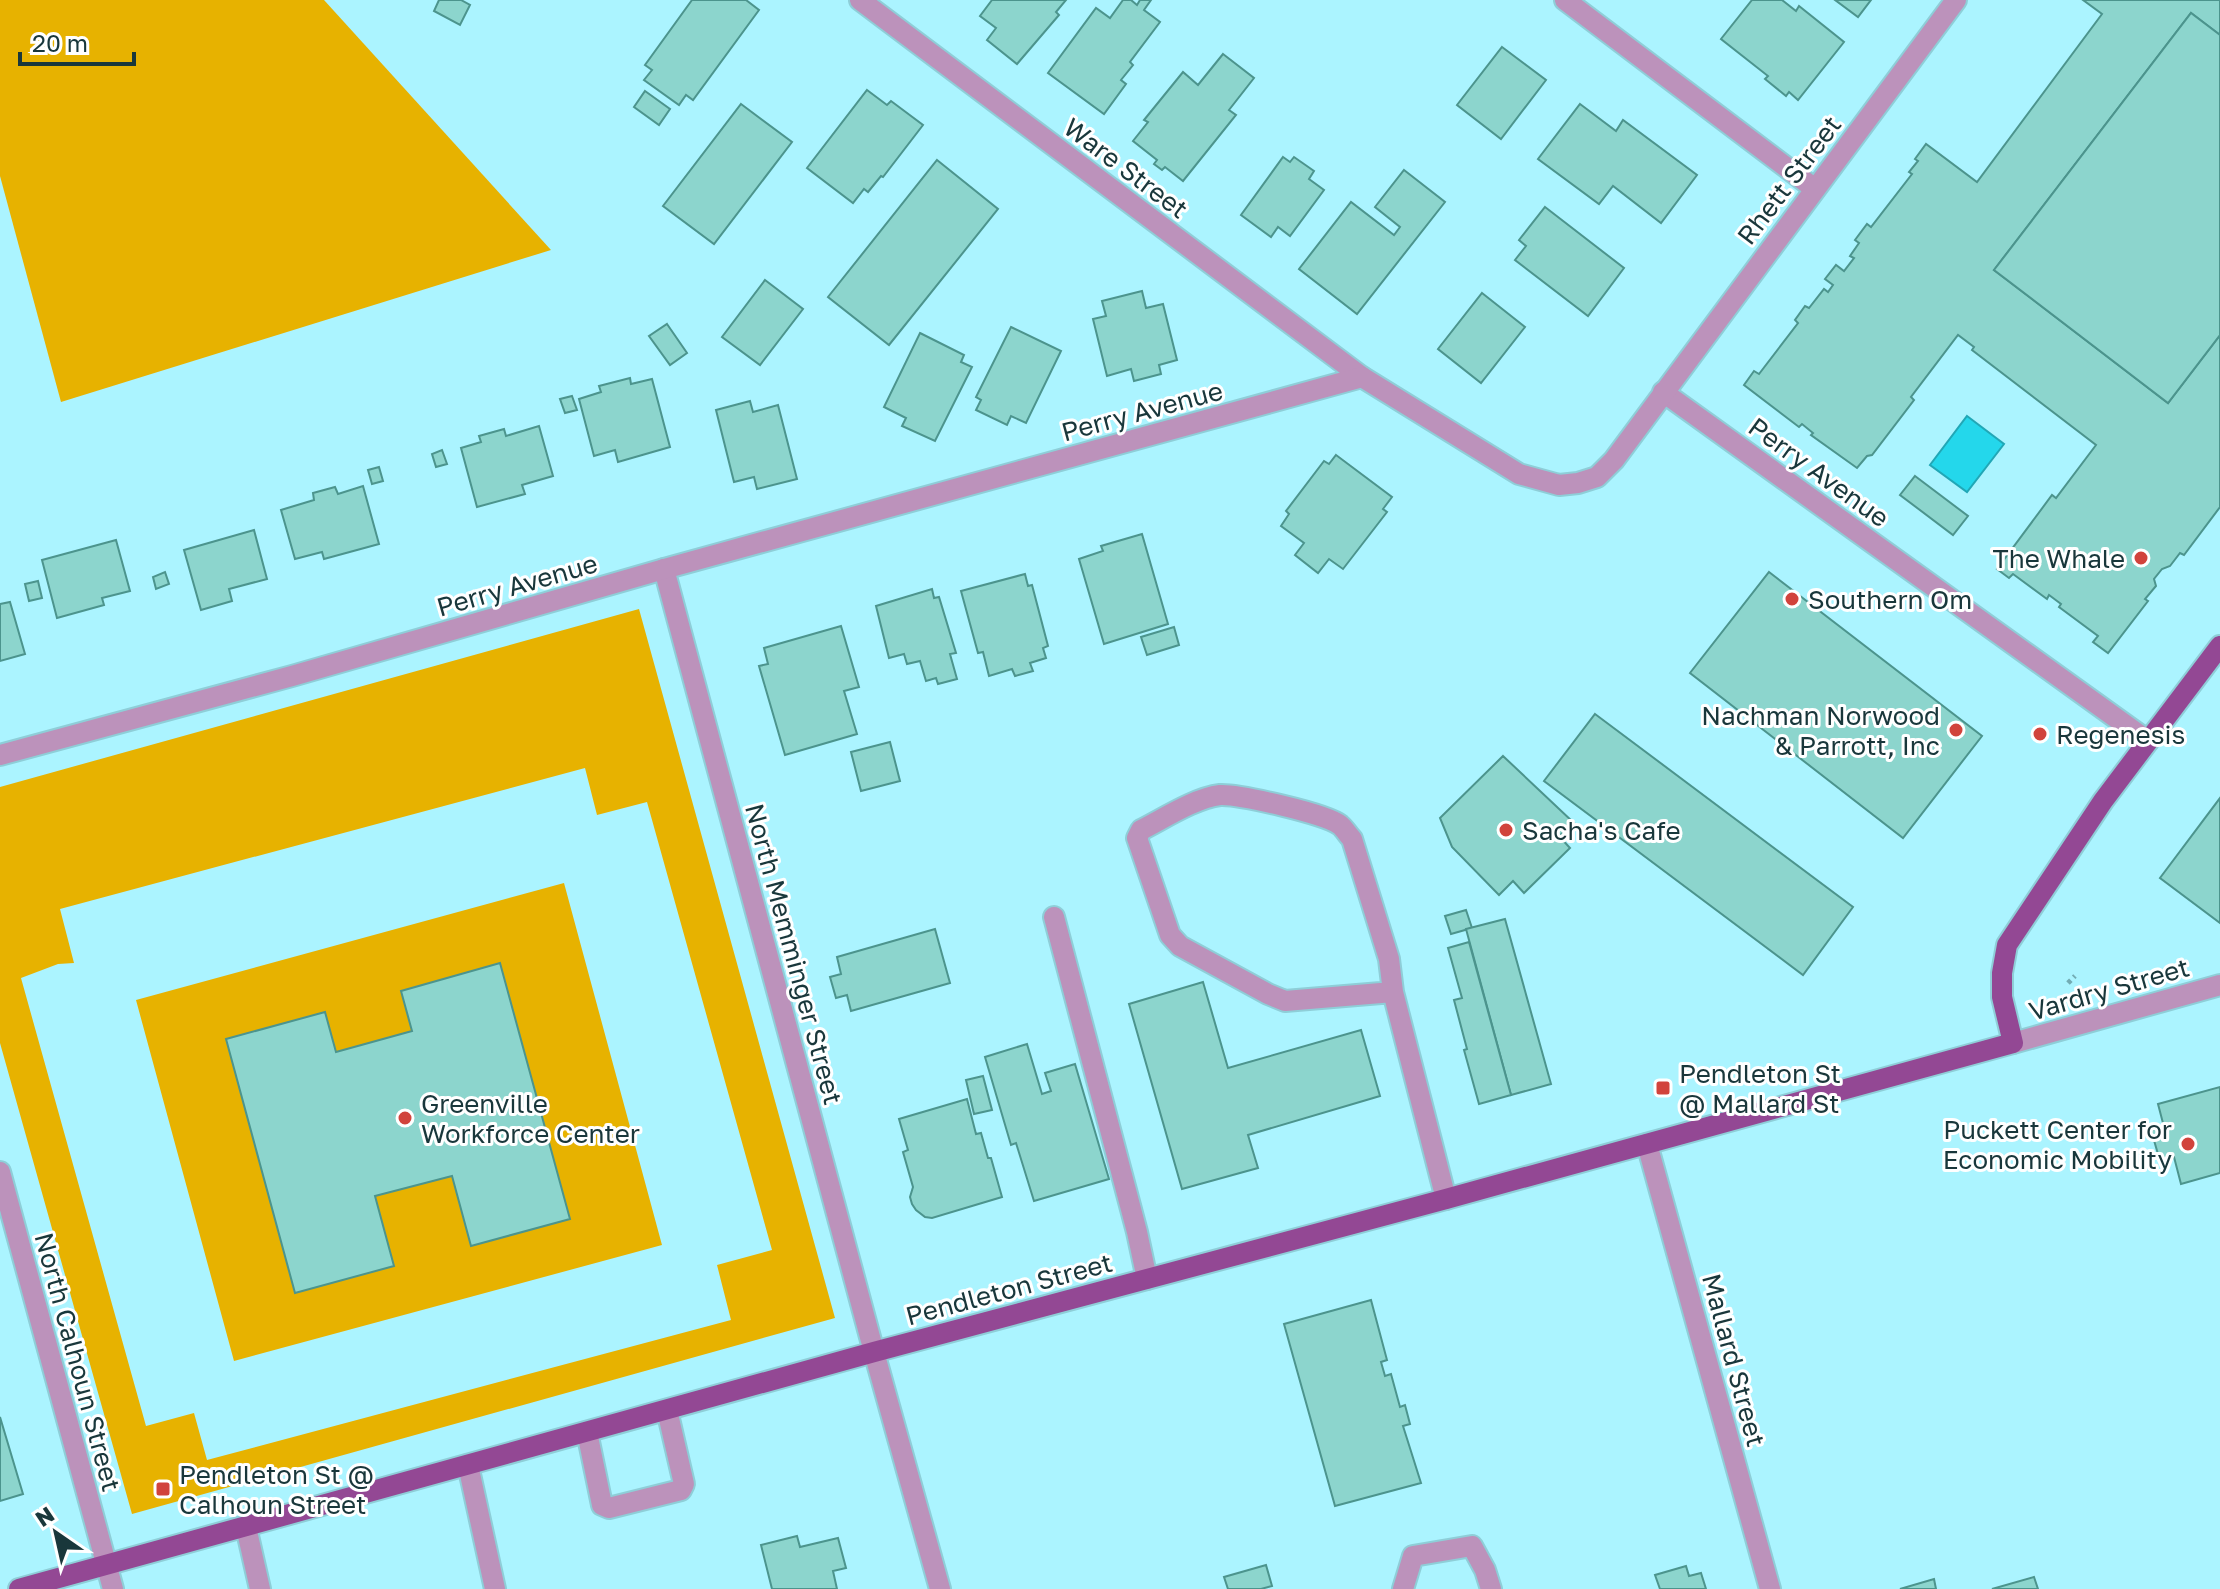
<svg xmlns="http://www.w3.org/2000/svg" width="2220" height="1589" font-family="'Golos Text',sans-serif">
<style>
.green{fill:#e7b200;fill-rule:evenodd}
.water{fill:#24d7eb;stroke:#21a7b6;stroke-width:2}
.building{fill:#8cd5cd;stroke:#4c948d;stroke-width:2}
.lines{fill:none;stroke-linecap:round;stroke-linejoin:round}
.minor-casing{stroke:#8eced8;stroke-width:24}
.major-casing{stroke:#8eced8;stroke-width:24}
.path{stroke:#73acb4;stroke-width:5;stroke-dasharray:4 4;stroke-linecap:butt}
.minor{stroke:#bc92bb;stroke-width:20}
.major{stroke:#934894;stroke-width:20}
.poi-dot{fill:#d1433c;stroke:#fff;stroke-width:3}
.labels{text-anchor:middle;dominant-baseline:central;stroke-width:6;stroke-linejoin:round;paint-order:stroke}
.street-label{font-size:26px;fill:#19373b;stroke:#fff}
.poi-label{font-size:26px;fill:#19373b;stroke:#fff;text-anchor:start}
</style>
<rect width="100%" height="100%" fill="#abf4ff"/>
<!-- green -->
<g class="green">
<polygon points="0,0 324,0 551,250 61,402 0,176"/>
<path d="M 639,609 L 835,1318 L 132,1514 L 0,1043 L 0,787 ZM 585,768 L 597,815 L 647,802 L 772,1250 L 717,1265 L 731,1320 L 207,1460 L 194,1413 L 146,1426 L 21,978 L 58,964 L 74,963 L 60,909 Z"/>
<path d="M 564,883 L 662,1245 L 234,1361 L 136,1000 ZM 500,963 L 570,1218 L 452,1176 L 375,1196 L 394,1266 L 226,1039 L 325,1012 L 336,1052 L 412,1031 L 402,991 Z"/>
</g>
<!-- water -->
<polygon class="water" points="1967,416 2004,444 1967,492 1930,465"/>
<!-- building -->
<g class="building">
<polygon points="439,0 461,0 470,5 460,25 434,11"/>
<polygon points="692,0 746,0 759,10 693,100 686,95 679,105 644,80 652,70 645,65"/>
<polygon points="992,0 1066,0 1056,12 1059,15 1017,64 987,40 996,28 980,16"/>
<polygon points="1123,0 1131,0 1137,5 1140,0 1151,0 1144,10 1160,22 1130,62 1133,65 1121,80 1126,84 1104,114 1048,73 1096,8 1110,18"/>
<polygon points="1752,0 1782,0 1796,11 1799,6 1844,42 1798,100 1789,92 1786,96 1765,79 1768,76 1721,39"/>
<polygon points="1835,0 1871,0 1858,17"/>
<polygon points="2083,0 2220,0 2220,35 2191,13 1994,270 2168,403 2220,335 2220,507 2184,555 2180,553 2170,566 2162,569 2154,579 2156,586 2145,599 2148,601 2108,653 2093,642 2098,636 2059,607 2061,604 2049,595 2047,599 2013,574 2009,578 1997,569 2052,495 2056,498 2096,445 1972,350 1974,347 1958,335 1911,397 1914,400 1872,455 1867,456 1857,468 1811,435 1813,433 1802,424 1799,427 1744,385 1754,371 1759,374 1798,323 1795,320 1805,306 1809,308 1824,289 1828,292 1833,285 1825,279 1836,265 1844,271 1854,258 1850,256 1859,243 1855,240 1867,224 1871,227 1912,174 1909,172 1918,161 1915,159 1926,144 1977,182 2102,14"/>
<polygon points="2191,13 2220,35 2220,335 2168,403 1994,270"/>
<polygon points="1502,47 1546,80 1501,139 1457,105"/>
<polygon points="1223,54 1254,78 1229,110 1236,115 1183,181 1165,167 1162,170 1154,164 1157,160 1133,141 1148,122 1144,120 1183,72 1198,85"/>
<polygon points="867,90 887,105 891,101 923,125 883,177 881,176 868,192 864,189 853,203 807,168"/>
<polygon points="645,91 670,109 659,125 634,107"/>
<polygon points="741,104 792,142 714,244 663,206"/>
<polygon points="1580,104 1616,131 1623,120 1697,175 1661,223 1613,186 1599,204 1538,159"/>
<polygon points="1283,157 1290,162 1294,157 1314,171 1309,179 1324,190 1290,236 1278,227 1271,237 1241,215"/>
<polygon points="937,160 998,209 889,345 828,297"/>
<polygon points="1404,170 1445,202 1357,314 1299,269 1351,202 1394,235 1400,227 1375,207"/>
<polygon points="1545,207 1624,268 1588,316 1515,260 1526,246 1519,240"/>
<polygon points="765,280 803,309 760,365 722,337"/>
<polygon points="1142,291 1146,308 1163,304 1177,360 1159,365 1161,374 1134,381 1131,369 1107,376 1093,319 1106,316 1102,301"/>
<polygon points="1482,293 1525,327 1481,383 1438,349"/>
<polygon points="667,324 687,353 670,365 649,336"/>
<polygon points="1011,327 1061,351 1026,423 1011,416 1007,425 976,410 981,400 976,397"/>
<polygon points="920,333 964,355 961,362 972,367 935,441 902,426 906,418 884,407"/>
<polygon points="630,378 631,384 652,379 670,447 618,462 615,450 594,456 579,399 601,392 599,386"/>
<polygon points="572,396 577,410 565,413 560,399"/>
<polygon points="750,401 753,412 778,405 797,479 757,489 754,477 734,482 716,410"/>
<polygon points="539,426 553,476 522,485 525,494 477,507 461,448 481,442 479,436 504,429 506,436"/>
<polygon points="442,450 447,464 436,467 432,454"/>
<polygon points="1336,455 1392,497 1383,509 1387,512 1343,569 1329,559 1318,573 1295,555 1304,543 1281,526 1289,514 1286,511 1324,461 1329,464"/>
<polygon points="379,467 383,481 372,484 368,470"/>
<polygon points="1915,476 1968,516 1953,535 1900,495"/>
<polygon points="363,486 379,544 324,559 322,552 295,559 281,510 314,500 313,493 335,487 338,494"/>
<polygon points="254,530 267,579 229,589 232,601 201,610 184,550"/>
<polygon points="1142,534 1168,624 1104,644 1079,559 1103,551 1101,546"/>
<polygon points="116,540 130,591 102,598 104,605 57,618 42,560"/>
<polygon points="165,572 169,584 156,589 153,577"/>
<polygon points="1769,572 1982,736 1903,838 1690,673"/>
<polygon points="1025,574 1028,586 1032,585 1048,646 1043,648 1046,658 1030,663 1033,671 1015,676 1012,669 989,676 983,652 978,653 961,591"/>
<polygon points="38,581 42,598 29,601 25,584"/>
<polygon points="932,589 934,598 939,597 956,653 950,654 957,679 938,684 936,678 926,681 920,661 907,664 904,654 889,658 876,606"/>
<polygon points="10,602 25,654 0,661 0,604"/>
<polygon points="841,626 859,687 844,691 857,734 785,755 759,666 768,664 764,648"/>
<polygon points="1174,627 1179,645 1147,655 1141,637"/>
<polygon points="1595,714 1853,907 1803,975 1544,781"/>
<polygon points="890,742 900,781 861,791 851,752"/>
<polygon points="1503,756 1574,823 1559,836 1570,848 1524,893 1513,881 1499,895 1452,847 1440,818"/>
<polygon points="2220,798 2220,923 2160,878"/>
<polygon points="1466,910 1472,928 1451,934 1445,916"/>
<polygon points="1505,919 1551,1084 1511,1095 1466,929"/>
<polygon points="935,929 950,983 851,1011 847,995 836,998 830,977 841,974 837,957"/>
<polygon points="1469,942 1511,1095 1479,1104 1464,1050 1467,1049 1454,1000 1462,998 1448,948"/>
<polygon points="500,963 570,1219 471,1246 452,1176 375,1196 394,1266 295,1293 226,1039 325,1012 336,1052 412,1031 401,991"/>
<polygon points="1203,982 1228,1068 1361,1030 1380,1096 1248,1135 1258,1168 1182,1189 1129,1004"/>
<polygon points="1027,1044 1042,1094 1051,1091 1045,1073 1075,1064 1109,1179 1034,1201 1016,1143 1011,1145 985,1057"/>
<polygon points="983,1076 992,1110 974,1114 966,1080"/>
<polygon points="2220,1087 2220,1173 2181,1184 2174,1157 2160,1161 2151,1130 2164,1127 2158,1104"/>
<polygon points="967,1099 976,1134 981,1133 988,1158 991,1158 1002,1197 932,1218 925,1217 916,1210 912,1204 910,1197 913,1187 903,1152 908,1150 899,1119"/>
<polygon points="1371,1300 1387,1360 1381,1362 1385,1376 1391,1374 1400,1407 1405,1405 1410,1424 1403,1426 1421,1483 1335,1506 1284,1324"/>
<polygon points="0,1417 23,1494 0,1501"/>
<polygon points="797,1536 800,1547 838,1538 846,1568 833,1571 837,1589 772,1589 761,1545"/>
<polygon points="1266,1565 1272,1586 1261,1589 1228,1589 1224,1577"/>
<polygon points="1686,1566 1689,1576 1701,1573 1706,1589 1660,1589 1655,1575"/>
<polygon points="2034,1577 2038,1589 1992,1589"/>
<polygon points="1934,1579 1936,1589 1900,1589"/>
</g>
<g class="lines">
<!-- minor casing -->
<g class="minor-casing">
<g id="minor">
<polyline points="860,0 1362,377"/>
<polyline points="1565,0 1815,189"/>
<polyline points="1663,392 2148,741"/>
<polyline points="664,569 874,1352 940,1589"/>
<polyline points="0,755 292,676 664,569 1362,377 1519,474 1559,485 1578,483 1597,477 1614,460 1956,0"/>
<polyline points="1054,917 1137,1232 1147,1279"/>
<path d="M 1393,992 L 1285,1001 L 1268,994 L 1180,946 L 1170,935 L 1137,838 L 1141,830 C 1163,819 1195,798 1220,795 C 1238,794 1327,814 1340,825 C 1344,828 1348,835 1352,839 L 1389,959 L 1393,992 L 1446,1199"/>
<polyline points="2013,1043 2220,985"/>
<polyline points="1647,1144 1770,1589"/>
<polyline points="0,1172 113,1589"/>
<polyline points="587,1432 602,1505 609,1508 681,1490 684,1484 667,1410"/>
<polyline points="468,1465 495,1589"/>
<polyline points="246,1527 260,1589"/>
<polyline points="1403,1589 1413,1556 1472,1546 1485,1570 1491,1589"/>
</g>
</g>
<!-- major casing -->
<g class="major-casing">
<polyline id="major" points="19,1589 874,1352 1446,1199 2013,1043 2002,997 2002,973 2007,945 2103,801 2220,646"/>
</g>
<!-- path -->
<polyline class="path" points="2068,983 2075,976"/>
<!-- minor -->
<use href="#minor" class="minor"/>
<!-- major -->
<use href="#major" class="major"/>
</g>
<!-- markers -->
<g class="poi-dot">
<circle cx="2141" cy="558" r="8"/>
<circle cx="1792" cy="599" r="8"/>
<circle cx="1956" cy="730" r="8"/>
<circle cx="2040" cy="734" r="8"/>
<circle cx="1506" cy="830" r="8"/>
<rect x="1655" y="1080" width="16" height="16" rx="4"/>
<circle cx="405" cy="1118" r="8"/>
<circle cx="2188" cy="1144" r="8"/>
<rect x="155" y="1481" width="16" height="16" rx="4"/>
</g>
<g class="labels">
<!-- street labels -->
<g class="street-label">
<text transform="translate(1126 168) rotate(37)">Ware Street</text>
<text transform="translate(1789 180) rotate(-53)">Rhett Street</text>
<text transform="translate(1142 411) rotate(-15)">Perry Avenue</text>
<text transform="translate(1819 472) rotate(36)">Perry Avenue</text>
<text transform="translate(517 585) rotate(-16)">Perry Avenue</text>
<text transform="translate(794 954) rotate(75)">North Memminger Street</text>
<text transform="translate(2109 989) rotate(-16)">Vardry Street</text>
<text transform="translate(1009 1289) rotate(-15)">Pendleton Street</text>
<text transform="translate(1734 1360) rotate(75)">Mallard Street</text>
<text transform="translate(78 1362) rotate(75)">North Calhoun Street</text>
</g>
<!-- poi labels -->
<g class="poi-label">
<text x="2125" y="558" text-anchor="end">The Whale</text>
<text x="1808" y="599">Southern Om</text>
<text x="1940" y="715" text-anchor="end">Nachman Norwood<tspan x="1940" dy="30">&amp; Parrott, Inc</tspan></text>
<text x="2056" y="734">Regenesis</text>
<text x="1522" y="830">Sacha's Cafe</text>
<text x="1679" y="1073">Pendleton St<tspan x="1679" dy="30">@ Mallard St</tspan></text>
<text x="421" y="1103">Greenville<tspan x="421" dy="30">Workforce Center</tspan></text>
<text x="2172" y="1129" text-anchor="end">Puckett Center for<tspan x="2172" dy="30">Economic Mobility</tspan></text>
<text x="179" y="1474">Pendleton St @<tspan x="179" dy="30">Calhoun Street</tspan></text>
</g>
</g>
<!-- north arrow -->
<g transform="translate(56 1533) rotate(326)" stroke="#ffffff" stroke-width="6" paint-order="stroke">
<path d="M0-6L14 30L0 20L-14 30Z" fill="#19373b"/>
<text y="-12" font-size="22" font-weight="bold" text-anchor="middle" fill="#19373b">N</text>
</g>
<!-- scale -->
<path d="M20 52v12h114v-12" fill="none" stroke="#19373b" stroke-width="4"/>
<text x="32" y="52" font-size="24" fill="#19373b" stroke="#ffffff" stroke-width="6" paint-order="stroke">20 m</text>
</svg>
